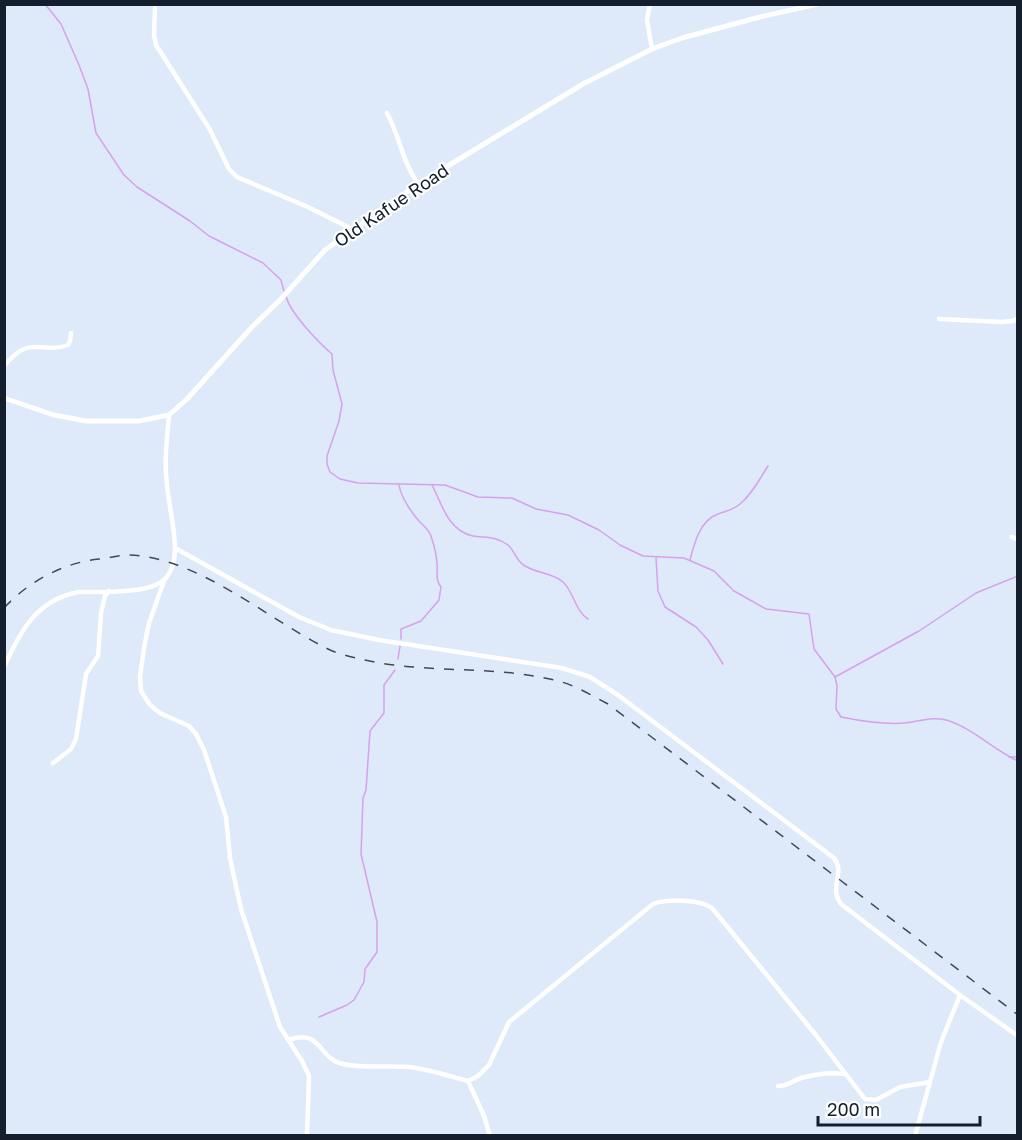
<svg xmlns="http://www.w3.org/2000/svg" width="1022" height="1140" font-family="'Golos Text',sans-serif">
<style>
.lines{fill:none;stroke-linecap:round;stroke-linejoin:round}
.stream{stroke:#d8a1ea;stroke-width:1.5}
.minor{stroke:#fff;stroke-width:4.5}
.tertiary{stroke:#fff;stroke-width:5}
.rail{stroke:#3f4958;stroke-width:1.5;stroke-dasharray:10 10;stroke-linecap:butt}
.labels{text-anchor:middle;dominant-baseline:central;stroke-width:4.5;stroke-linejoin:round;paint-order:stroke}
.street-label{font-size:18px;fill:#141e2c;stroke:#fff}
</style>
<rect width="100%" height="100%" fill="#dee9f9"/>
<g class="lines">
<!-- stream -->
<g class="stream">
<polyline points="45,4 61,24 79,65 88,89 96,133 124,175 137,187 190,221 209,236 263,263 281,280 284,291"/>
<path d="M 286,296 C 290,313 319,343 332,354 L 333,370 L 342,404 L 339,421 L 327,456 L 327,464 L 330,472 L 340,479 L 358,483 L 445,485 L 478,497 L 512,498 L 536,509 L 568,515 L 599,530 L 620,545 L 643,556 L 684,558 L 714,571 L 734,591 L 766,609 L 809,614 L 814,649 L 835,677 L 837,685 L 836,709 L 841,717 C 861,721 884,725 905,723 C 919,722 931,716 946,720 C 971,727 994,750 1018,761"/>
<path d="M 399,485 C 401,497 411,512 419,521 C 424,526 429,530 431,536 C 434,545 437,556 437,565 C 438,574 435,579 441,587 L 439,600 L 421,621 L 401,629 L 401,639"/>
<path d="M 432,485 C 442,504 448,531 473,536 C 486,538 496,536 508,545 C 515,551 516,561 525,566 C 536,573 553,573 563,582 C 574,592 575,611 588,619"/>
<polyline points="656,558 658,591 665,607 696,627 708,640 723,664"/>
<path d="M 690,560 C 694,544 700,520 718,514 C 726,511 733,510 740,504 C 752,494 759,480 768,466"/>
<polyline points="398,659 400,646"/>
<polyline points="835,677 919,631 976,593 1018,576"/>
<polyline points="1009,757 1018,757"/>
<polyline points="319,1017 347,1005 354,1000 364,982 365,969 377,952 377,922 361,854 363,798 366,790 370,731 384,713 384,685 395,670"/>
</g>
<!-- minor -->
<g class="minor">
<polyline points="650,4 647,20 652,49"/>
<polyline points="155,8 154,35 156,45 209,128 229,169 237,177 308,207 352,229"/>
<path d="M 387,113 C 400,137 402,161 418,184"/>
<polyline points="939,319 1002,322 1013,321 1018,318"/>
<path d="M 4,366 C 31,333 40,355 68,345 L 70,341 L 71,333"/>
<polyline points="1012,537 1018,540"/>
<path d="M 175,548 L 299,617 L 331,630 L 379,640 L 562,668 L 590,677 L 618,695 L 834,858 C 846,873 828,887 841,904 L 960,995 L 1018,1036"/>
<polyline points="164,581 149,623 144,648 140,677 141,691 150,705 160,713 189,726 196,734 204,750 226,817 230,858 241,909 280,1027 302,1061 309,1076 307,1136"/>
<path d="M 4,667 C 21,631 35,601 78,592 C 100,592 148,594 164,580 C 172,573 175,559 175,549 C 175,529 169,506 167,485 C 164,461 167,439 169,415"/>
<polyline points="53,763 71,749 76,739 86,674 98,656 101,613 105,596 109,591"/>
<path d="M 288,1040 C 322,1028 317,1058 343,1064 C 365,1069 387,1065 409,1067 C 428,1069 449,1076 468,1081 L 484,1116 L 490,1136"/>
<path d="M 468,1081 L 478,1076 L 489,1065 L 509,1022 L 514,1018 L 653,904 C 667,899 700,899 712,908 L 815,1034 L 865,1099 L 876,1100 L 900,1087 L 930,1082"/>
<path d="M 778,1086 C 788,1086 792,1081 801,1078 C 815,1074 831,1072 845,1074"/>
<polyline points="915,1136 941,1042 960,995"/>
<polyline points="1016,1136 1018,1134"/>
</g>
<!-- tertiary -->
<polyline class="tertiary" points="4,398 54,415 86,421 139,421 169,415 187,399 252,327 281,299 325,250 418,184 583,84 652,49 682,38 760,17 818,4"/>
<!-- rail -->
<path class="rail" d="M 4,608 C 29,581 63,563 99,559 C 108,558 117,556 126,555 C 195,555 266,618 326,648 C 337,654 352,657 365,660 C 427,674 492,665 554,680 C 573,684 591,695 608,704 L 1018,1015"/>
</g>
<g class="labels">
<!-- street labels -->
<g class="street-label">
<text transform="translate(391 205) rotate(-34)">Old Kafue Road</text>
</g>
</g>
<!-- border -->
<rect width="1022" height="1140" fill="none" stroke="#141e2c" stroke-width="12"/>
<!-- scale -->
<path d="M818 1116v9h162v-9" fill="none" stroke="#141e2c" stroke-width="3"/>
<text x="827" y="1116" font-size="18" fill="#141e2c" stroke="#ffffff" stroke-width="4.5" paint-order="stroke">200 m</text>
</svg>
